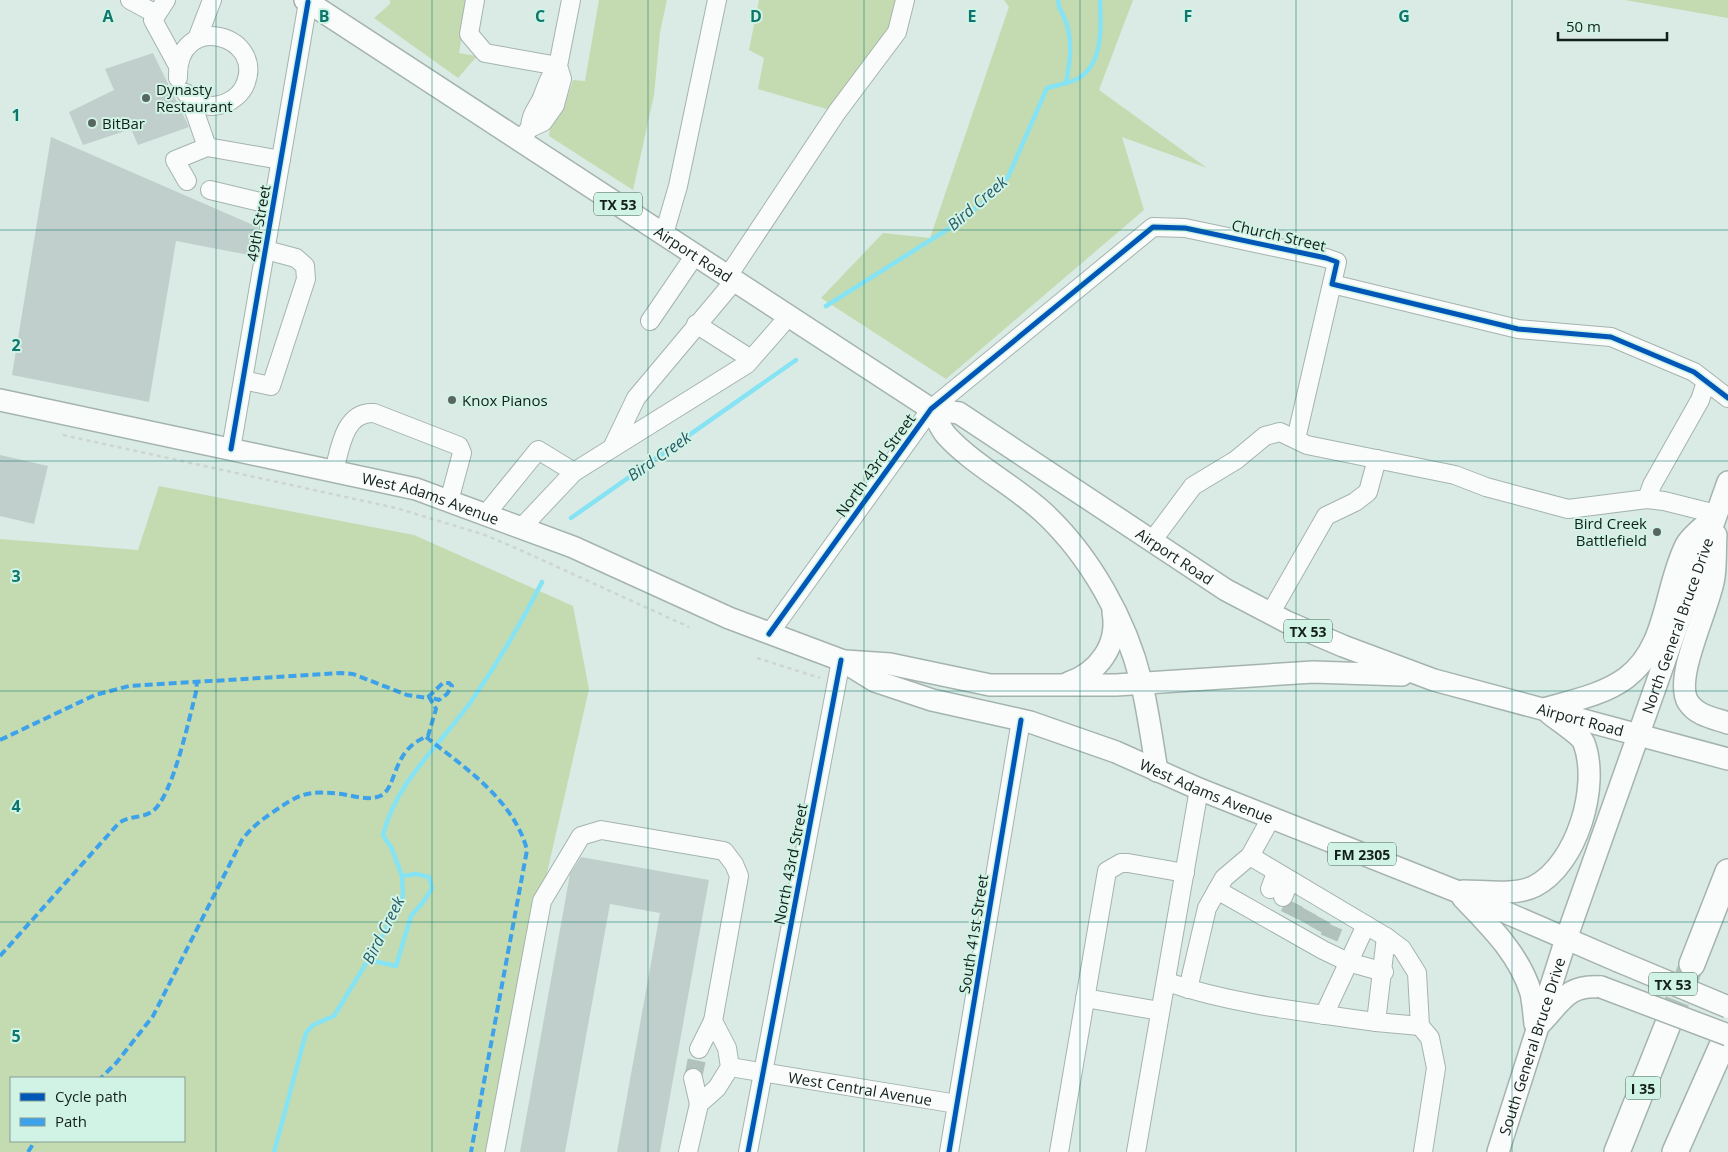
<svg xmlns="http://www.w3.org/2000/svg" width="1728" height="1152" font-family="'Open Sans',sans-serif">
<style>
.green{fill:#c4dbb1;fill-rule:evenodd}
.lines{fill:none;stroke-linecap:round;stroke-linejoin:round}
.stream{stroke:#86e3f3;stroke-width:4.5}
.building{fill:#c0cfcb}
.minor-tunnel{stroke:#b1c2bc;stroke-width:18;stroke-dasharray:18 9;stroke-linecap:butt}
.highway-tunnel{stroke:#b1c2bc;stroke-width:25;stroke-dasharray:25 12;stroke-linecap:butt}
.minor-casing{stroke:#a5b3ae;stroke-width:20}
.major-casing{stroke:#a5b3ae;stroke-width:24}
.highway-casing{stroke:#a5b3ae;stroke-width:28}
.path{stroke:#ced4d1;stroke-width:2.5;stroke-dasharray:4 4;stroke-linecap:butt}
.minor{stroke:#f9fcfb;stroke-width:18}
.major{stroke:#f9fcfb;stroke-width:21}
.highway{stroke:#f9fcfb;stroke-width:25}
.major-bridge-casing{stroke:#a5b3ae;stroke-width:24;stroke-linecap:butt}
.major-bridge{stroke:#f9fcfb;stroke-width:21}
.quiet{stroke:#3da2ea;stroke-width:4;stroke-dasharray:8 4;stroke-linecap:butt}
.cycleway-casing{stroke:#d1f3e5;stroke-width:8}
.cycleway{stroke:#0057b8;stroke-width:5}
.grid{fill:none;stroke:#0f766e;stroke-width:1;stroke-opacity:0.55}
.poi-dot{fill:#586661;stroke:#d1f3e5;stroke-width:2}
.labels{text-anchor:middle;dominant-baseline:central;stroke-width:4;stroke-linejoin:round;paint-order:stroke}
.shield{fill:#d1f3e5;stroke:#4b5f57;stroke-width:1}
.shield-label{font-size:14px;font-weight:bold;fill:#121f1a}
.poi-label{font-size:15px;fill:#121f1a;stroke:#d1f3e5;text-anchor:start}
.street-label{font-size:15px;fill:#121f1a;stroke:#d1f3e5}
.water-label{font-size:16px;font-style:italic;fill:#275b66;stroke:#d1f3e5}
.grid-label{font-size:16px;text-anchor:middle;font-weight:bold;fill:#0f766e;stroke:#d1f3e5;stroke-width:4;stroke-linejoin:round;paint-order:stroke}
</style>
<rect width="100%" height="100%" fill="#d9ebe4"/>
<!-- green -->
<g class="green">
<polygon points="390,0 468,0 459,53 477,56 458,78 374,18 390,4"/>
<polygon points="599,0 667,0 660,32 654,95 633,190 549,136 550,129 564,108 573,80 585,81"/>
<polygon points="759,0 905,0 897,32 837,112 758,89 764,58 749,50"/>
<polygon points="1004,0 1133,0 1099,90 1207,168 1122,137 1144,210 946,379 821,298 883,233 930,238 1009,7"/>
<polygon points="1625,0 1728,0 1728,18"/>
<path d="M 159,486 L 414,535 L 573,606 L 589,689 L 499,1083 L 487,1152 L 0,1152 L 0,539 L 138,550 ZM 11,1078 L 184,1078 L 184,1141 L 11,1141 Z"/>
</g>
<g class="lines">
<!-- stream -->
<g class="stream">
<path d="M 1066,83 C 1104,74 1101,32 1100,0"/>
<path d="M 826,306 L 956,224 L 982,203 L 1008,177 L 1047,88 L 1066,83 C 1070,62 1073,43 1066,22 C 1063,13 1058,9 1058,0"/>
<polyline points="571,518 796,360"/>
<polyline points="369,960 396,966 411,916 424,901 432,888 429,877 416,874 402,876"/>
<path d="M 274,1152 L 306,1033 L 313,1025 L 334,1016 L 382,937 L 403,895 L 402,876 L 392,849 L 383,835 C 396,782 439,746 470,703 C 497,664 521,624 542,582"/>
</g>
</g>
<!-- building -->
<g class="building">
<polygon points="153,53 189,127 138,145 131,129 83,145 69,112 114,90 105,69"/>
<polygon points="51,137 258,227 256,241 249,255 176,241 149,402 12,375"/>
<polygon points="0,455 48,466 34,524 0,516"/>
<polygon points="581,857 709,880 660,1152 617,1152 660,913 610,904 565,1152 520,1152 570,874"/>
</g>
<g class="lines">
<!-- minor-tunnel -->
<g class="minor-tunnel">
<polyline points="1289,915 1295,903"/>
<polyline points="1303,922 1309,911"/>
<polyline points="1317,930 1323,919"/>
<polyline points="1329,938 1334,926"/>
<polyline points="693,1078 699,1049"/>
</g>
<!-- highway-tunnel -->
<polyline class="highway-tunnel" points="1668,1024 1692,964"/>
<!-- minor casing -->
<g class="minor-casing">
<g id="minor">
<polyline points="130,0 156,14"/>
<polyline points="166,0 153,20 178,66"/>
<polyline points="475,0 469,34 485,53 558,66"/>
<polyline points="197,39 212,0"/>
<path d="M 178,78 C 176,9 269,35 244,87 C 238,98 226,105 213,106 C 203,106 193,101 186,93"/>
<polyline points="190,98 207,147 281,160"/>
<path d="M 530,128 C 531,113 536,111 542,98 C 547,85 549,77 558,66"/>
<polyline points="520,140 530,128 543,122 555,105 562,79 558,66 571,0"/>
<polyline points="187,181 175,160 207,147"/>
<polyline points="210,190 273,205"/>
<polyline points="664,234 678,186 717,0"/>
<polyline points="728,276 837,112 897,32 905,0"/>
<polyline points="1332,284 1518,329 1611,337 1694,372 1728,398"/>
<polyline points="650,321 695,255"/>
<polyline points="696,324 751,359"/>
<polyline points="243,380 271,386 306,279 305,266 296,258 266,250"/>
<polyline points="613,446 636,398 735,280"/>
<polyline points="231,449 308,2"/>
<path d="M 334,471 C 340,449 344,411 374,413 L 459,446 L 462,453 L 449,501"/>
<polyline points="1647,499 1652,485 1700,400 1706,382"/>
<polyline points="486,514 538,450 574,472 747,364 789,316"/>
<polyline points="522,527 574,472"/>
<polyline points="1152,541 1193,486 1236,460 1265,436 1280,432 1307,445 1455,475 1486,487 1568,509 1647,499 1664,501 1716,514"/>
<polyline points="1270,614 1326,516 1355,502 1368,492 1377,459"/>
<polyline points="769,634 931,409 1153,227 1185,228 1326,258 1337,262 1296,439"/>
<polyline points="1250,856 1386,937 1402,949 1417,973 1420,1026 1430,1038 1436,1068 1423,1152"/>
<polyline points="1270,889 1276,873"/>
<polyline points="1217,890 1323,950 1348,962 1384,972"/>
<polyline points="1283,897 1290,880"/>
<polyline points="1386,937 1376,1022 1420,1026"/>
<path d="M 1167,982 C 1235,1005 1306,1012 1376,1022"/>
<polyline points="1188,989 1207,908 1224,878 1250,856 1271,818"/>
<polyline points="1085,998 1160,1011"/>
<polyline points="1324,1015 1366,925"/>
<polyline points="699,1049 713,1021"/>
<path id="s1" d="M 730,1067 L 957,1104"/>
<polyline points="693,1078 699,1104"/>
<polyline points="495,1152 542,901 581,836 601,830 724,851 734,864 739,876 713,1021 727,1048 730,1067 717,1088 699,1104 688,1152"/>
<polyline points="748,1152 841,660"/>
<polyline points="949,1152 1021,720"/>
<polyline points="1059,1152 1107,871 1121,863 1128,863 1185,873"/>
<polyline points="1136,1152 1199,789"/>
</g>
</g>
<!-- major casing -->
<g class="major-casing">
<g id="major">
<path id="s2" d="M 305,0 L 931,409 L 959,413 L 1226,590 L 1287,622 L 1343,646 L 1434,680 L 1728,759"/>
<path id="s3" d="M 0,400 L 416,489 L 573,547 L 729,618 L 841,660 L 875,681 L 932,700 L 1030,722 L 1116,752 L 1199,789 L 1456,891 L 1618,961"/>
<path d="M 931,409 C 936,417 940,428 946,435 C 973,465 1014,485 1044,513 C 1090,556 1126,620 1141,681 C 1148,710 1152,741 1157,771"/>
<path d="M 1716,535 C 1715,549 1716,563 1714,577 C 1710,607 1673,677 1688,702 C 1697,716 1714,718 1728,723"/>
<polyline points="845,661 890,664 990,685 1116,685 1313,672 1402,675"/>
<path d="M 1068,683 C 1098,673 1119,645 1113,612"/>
<path d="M 1544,709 C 1571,701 1603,695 1626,678 C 1668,647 1664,588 1686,545 C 1691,535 1705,526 1713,518"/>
<path d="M 1463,891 C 1485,891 1516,896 1535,886 C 1577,864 1600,786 1584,743 C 1581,735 1557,720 1549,713"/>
<path d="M 1463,898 C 1490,926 1519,954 1531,993 C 1533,1003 1534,1014 1535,1024"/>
<path d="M 1541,1023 C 1562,1001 1568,984 1601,987"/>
<path id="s4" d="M 1498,1152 L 1566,939 L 1728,482"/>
</g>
</g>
<!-- highway casing -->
<g class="highway-casing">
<g id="highway">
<polyline points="1692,964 1728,872"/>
<polyline points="1617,1152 1668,1024"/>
<polyline points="1675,1152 1722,1046"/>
</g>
</g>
<!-- path -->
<g class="path">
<polyline points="63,435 396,508 485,535 518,549 689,627"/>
<polyline points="757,658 820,678"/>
</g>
<!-- minor -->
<use href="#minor" class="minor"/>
<!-- major -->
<use href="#major" class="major"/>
<!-- highway -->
<use href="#highway" class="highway"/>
<!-- major-bridge casing -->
<g class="major-bridge-casing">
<g id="major-bridge">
<polyline points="1618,961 1728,1007"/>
<polyline points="1601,987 1728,1035"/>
</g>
</g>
<!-- major-bridge -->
<use href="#major-bridge" class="major-bridge"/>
<!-- quiet -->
<g class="quiet">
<path d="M 426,737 C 464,767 514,800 527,850 L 471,1152"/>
<path d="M 0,740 L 95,695 L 129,686 L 341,673 L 353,674 L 407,695 L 427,698 L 443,683 L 449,683 L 452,686 L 447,694 L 439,700 L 429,697 L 436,709 L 428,736 C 390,750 398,789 380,796 C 368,801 354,796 342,794 C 304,790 300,794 270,814 C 259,822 251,828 242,840 L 153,1016 L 117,1062 L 101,1078"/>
<path d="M 0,956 L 118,824 C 128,815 142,819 153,811 C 173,795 189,719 196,692 L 197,681"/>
<polyline points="28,1152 35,1141"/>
</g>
<!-- cycleway casing -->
<g class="cycleway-casing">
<g id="cycleway">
<polyline points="231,449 308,2"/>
<polyline points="769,634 931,409 1153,227 1185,228 1326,258 1337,262 1332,284 1518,329 1611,337 1694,372 1728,398"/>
<polyline points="748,1152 841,660"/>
<polyline points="949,1152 1021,720"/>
</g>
</g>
<!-- cycleway -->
<use href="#cycleway" class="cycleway"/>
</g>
<!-- grid -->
<path class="grid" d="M 216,0 L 216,1152M 432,0 L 432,1152M 648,0 L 648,1152M 864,0 L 864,1152M 1080,0 L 1080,1152M 1296,0 L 1296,1152M 1512,0 L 1512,1152M 0,230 L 1728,230M 0,461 L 1728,461M 0,691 L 1728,691M 0,922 L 1728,922"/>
<!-- markers -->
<g class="poi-dot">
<circle cx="146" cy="98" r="5"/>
<circle cx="92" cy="123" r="5"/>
<circle cx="452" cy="400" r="5"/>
<circle cx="1657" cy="532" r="5"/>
</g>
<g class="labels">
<!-- shield labels -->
<g class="shield">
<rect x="594" y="192.5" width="48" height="23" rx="4"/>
<rect x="1284" y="619.5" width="48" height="23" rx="4"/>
<rect x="1328" y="842.5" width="68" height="23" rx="4"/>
<rect x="1649" y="972.5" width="48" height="23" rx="4"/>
<rect x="1625.5" y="1076.5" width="35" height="23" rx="4"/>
</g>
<g class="shield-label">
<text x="618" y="204">TX 53</text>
<text x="1308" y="631">TX 53</text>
<text x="1362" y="854">FM 2305</text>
<text x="1673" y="984">TX 53</text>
<text x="1643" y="1088">I 35</text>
</g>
<!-- poi labels -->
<g class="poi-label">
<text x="156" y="89">Dynasty<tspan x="156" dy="17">Restaurant</tspan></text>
<text x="102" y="123">BitBar</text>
<text x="462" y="400">Knox Pianos</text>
<text x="1647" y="523" text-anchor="end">Bird Creek<tspan x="1647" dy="17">Battlefield</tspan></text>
</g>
<!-- street labels -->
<g class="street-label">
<text transform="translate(258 223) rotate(-80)">49th Street</text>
<text transform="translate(1279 235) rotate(13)">Church Street</text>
<text stroke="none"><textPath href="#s2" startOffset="464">Airport Road</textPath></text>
<text transform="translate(875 465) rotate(-54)">North 43rd Street</text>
<text stroke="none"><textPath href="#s3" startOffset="442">West Adams Avenue</textPath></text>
<text stroke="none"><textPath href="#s2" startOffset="1035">Airport Road</textPath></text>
<text stroke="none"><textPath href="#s4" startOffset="556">North General Bruce Drive</textPath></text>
<text stroke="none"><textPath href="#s2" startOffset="1475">Airport Road</textPath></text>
<text stroke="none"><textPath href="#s3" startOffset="1274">West Adams Avenue</textPath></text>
<text transform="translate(790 864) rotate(-79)">North 43rd Street</text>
<text transform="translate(973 934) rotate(-81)">South 41st Street</text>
<text stroke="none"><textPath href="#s4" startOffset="111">South General Bruce Drive</textPath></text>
<text stroke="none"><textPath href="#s1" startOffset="132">West Central Avenue</textPath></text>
</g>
<!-- water labels -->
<g class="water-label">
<text transform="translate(977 203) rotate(-41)">Bird Creek</text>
<text transform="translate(659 456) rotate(-35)">Bird Creek</text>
<text transform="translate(383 930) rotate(-63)">Bird Creek</text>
</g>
</g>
<g class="grid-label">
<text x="108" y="22">A</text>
<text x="324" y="22">B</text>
<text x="540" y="22">C</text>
<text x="756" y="22">D</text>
<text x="972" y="22">E</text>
<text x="1188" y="22">F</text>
<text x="1404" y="22">G</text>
<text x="16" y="121">1</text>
<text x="16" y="351">2</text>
<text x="16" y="582">3</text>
<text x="16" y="812">4</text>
<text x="16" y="1042">5</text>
</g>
<!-- legend -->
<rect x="10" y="1077" width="175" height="65" fill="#d1f3e5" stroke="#859e94"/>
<rect x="20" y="1093" width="25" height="8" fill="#0057b8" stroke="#859e94"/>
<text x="55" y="1102" font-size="15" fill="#121f1a">Cycle path</text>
<rect x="20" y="1118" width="25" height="8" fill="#3da2ea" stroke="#859e94"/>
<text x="55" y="1127" font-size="15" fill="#121f1a">Path</text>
<!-- scale -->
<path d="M1558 32v8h109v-8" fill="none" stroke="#121f1a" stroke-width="2.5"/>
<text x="1566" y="32" font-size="15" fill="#121f1a" stroke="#d1f3e5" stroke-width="4" paint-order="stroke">50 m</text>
</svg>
